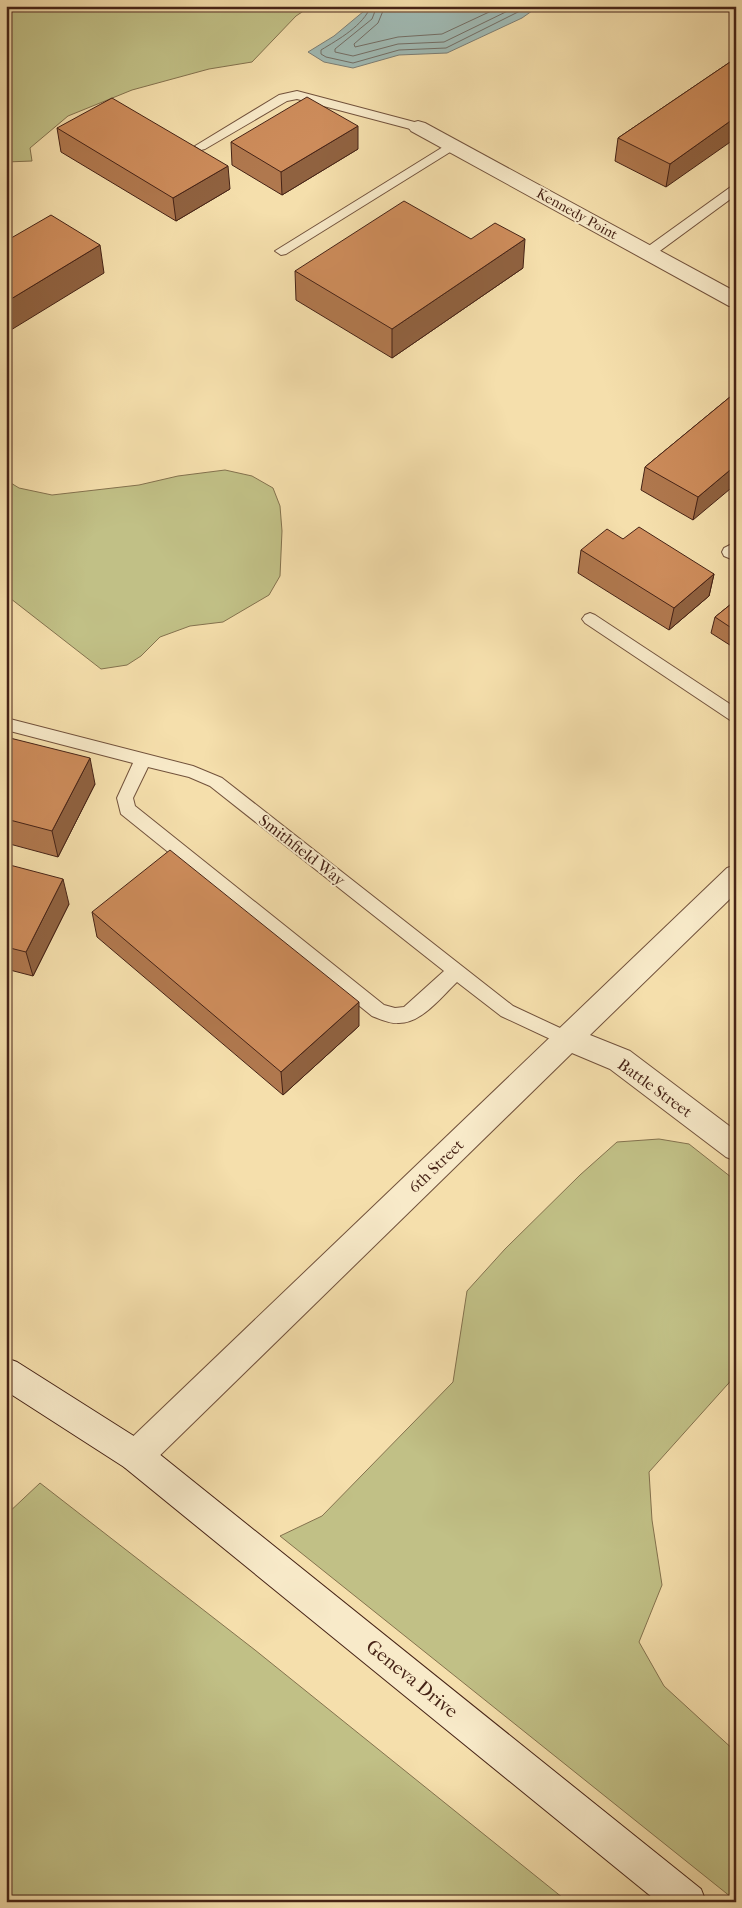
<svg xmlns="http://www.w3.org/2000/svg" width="742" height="1908" font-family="'IM FELL French Canon',serif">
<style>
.green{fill:#c1c086;stroke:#84724e}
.water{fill:#a0bab4;stroke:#7c7e75}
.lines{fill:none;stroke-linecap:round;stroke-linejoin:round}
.shore{stroke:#736e65;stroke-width:1}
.service-casing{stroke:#72523c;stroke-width:2}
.minor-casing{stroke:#72523c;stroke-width:2}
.secondary-casing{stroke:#462316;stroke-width:2}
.service{fill:#f8eac9;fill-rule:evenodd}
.minor{fill:#f8eac9;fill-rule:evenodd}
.secondary{fill:#f8eac9;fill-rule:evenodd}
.wall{fill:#b0784e;stroke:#462316}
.shaded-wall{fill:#906240;stroke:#462316}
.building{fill:#cd8c5b;stroke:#462316}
.labels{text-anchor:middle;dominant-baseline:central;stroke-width:4;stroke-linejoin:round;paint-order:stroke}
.far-street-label{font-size:14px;fill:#462316;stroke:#f8eac9}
.street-label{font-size:16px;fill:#462316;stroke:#f8eac9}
.near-street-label{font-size:19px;fill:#462316;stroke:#f8eac9}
</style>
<rect width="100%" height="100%" fill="#f5dfac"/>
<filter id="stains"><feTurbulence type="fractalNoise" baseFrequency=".004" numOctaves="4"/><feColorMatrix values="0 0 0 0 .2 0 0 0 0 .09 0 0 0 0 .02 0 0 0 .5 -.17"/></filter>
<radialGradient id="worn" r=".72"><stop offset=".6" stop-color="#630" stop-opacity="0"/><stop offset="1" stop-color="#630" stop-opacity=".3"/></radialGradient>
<!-- green -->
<g class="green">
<polygon points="6,6 311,6 296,16 252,62 209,69 132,90 68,116 30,148 32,161 6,162"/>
<polygon points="225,470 252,476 273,488 280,506 282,531 280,576 269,595 223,622 190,626 160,637 141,656 127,665 101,669 6,595 6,480 19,488 52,495 139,485 178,476"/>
<polygon points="659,1139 689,1144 736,1181 736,1375 649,1472 652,1520 662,1585 639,1642 664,1686 736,1752 736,1901 280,1536 322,1516 453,1382 467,1291 505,1249 580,1175 617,1142"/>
<polygon points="40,1483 255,1650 568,1902 6,1902 6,1515"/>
</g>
<!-- water -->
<polygon class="water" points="367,6 539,6 522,18 447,53 399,55 353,68 324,62 308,52 334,36 364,11"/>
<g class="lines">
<!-- shore -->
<g class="shore">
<path d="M 371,6 C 363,26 339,39 321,50 L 321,54 L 326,57 L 353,63 L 399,50 L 446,48 L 530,6"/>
<polyline points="377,6 372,19 335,49 335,52 353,56 398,44 444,42 518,6"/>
<polyline points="385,6 378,23 354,44 355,47 398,37 442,34 502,6"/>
</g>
<!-- service casing -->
<g class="service-casing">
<g id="service">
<polygon points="297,91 422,124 424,127 418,131 297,99 287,101 205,149 201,150 195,146 279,95"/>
<polygon points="451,142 455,143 457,146 455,149 286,254 281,255 275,251"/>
<polygon points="736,185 736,195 653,256 643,256 642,253 643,250 732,186"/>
<polygon points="736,542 736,561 724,556 722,552 724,548"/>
<polygon points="590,613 595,615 736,708 736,722 730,720 585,623 582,619 585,615"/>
<path d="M 6,718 L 193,766 L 222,778 L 513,1006 L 573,1034 L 576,1039 L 573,1044 L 567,1047 L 561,1044 L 501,1016 L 457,982 C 442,996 422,1023 399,1023 C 390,1024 380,1019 372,1016 L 121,814 L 117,798 L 133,763 L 6,730 ZM 148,767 L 189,777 L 210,786 L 444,971 L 404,1007 L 395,1008 L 384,1005 L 135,806 L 133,798 Z"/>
</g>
</g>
<!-- minor casing -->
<g class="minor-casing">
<g id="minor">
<polygon points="418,121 425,123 736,292 736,307 729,306 411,131 408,127 411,123"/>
<polygon points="736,865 736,893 590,1035 630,1051 736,1131 736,1161 726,1157 610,1069 572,1053 148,1467 136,1472 124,1467 120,1456 124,1445 727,868"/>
</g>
</g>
<!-- secondary casing -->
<g class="secondary-casing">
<polygon id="secondary" points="6,1358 17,1362 148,1445 701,1889 706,1902 658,1902 124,1467 6,1391"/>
</g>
<!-- service -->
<use href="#service" class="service"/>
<!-- minor -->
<use href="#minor" class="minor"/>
<!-- secondary -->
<use href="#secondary" class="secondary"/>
</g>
<!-- wall -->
<g class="wall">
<polygon points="736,58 666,187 615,161 618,138"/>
<polygon points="57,128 230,189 176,221 61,152"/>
<polygon points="231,142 358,149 282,195 232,165"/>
<polygon points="523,268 392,358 296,300 295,271"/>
<polygon points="736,392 693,520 641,490 645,467"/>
<polygon points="623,539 714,574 709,596 669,630 578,573 581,550"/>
<polygon points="736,600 736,649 711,633 715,617"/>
<polygon points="6,737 95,784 58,857 6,843"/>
<polygon points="6,864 69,904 33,976 6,969"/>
<polygon points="92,912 359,1026 283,1095 97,937"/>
</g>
<!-- shaded-wall -->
<g class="shaded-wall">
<polygon points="736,117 736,138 666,187 670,164"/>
<polygon points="358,126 358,149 282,195 281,172"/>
<polygon points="228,166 230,189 176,221 173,198"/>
<polygon points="525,239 523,268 392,358 392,329"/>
<polygon points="100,245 104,273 6,333 6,302"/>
<polygon points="736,465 736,484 693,520 698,497"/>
<polygon points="714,574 709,596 669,630 674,608"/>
<polygon points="90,758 95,784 58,857 52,831"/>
<polygon points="63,879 69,904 33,976 26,952"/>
<polygon points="359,1002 359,1026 283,1095 281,1072"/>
</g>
<!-- building -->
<g class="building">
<polygon points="736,58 736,117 670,164 618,138"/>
<polygon points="307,97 358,126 281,172 231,142"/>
<polygon points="112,98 228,166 173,198 57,128"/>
<polygon points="404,201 471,239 495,223 525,239 392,329 295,271"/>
<polygon points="51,215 100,245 6,302 6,241"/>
<polygon points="736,392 736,465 698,497 645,467"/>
<polygon points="639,527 714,574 674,608 581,550 607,529 623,539"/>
<polygon points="736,600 736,631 715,617"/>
<polygon points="6,737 90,758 52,831 6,819"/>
<polygon points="170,850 359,1002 281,1072 92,912"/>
<polygon points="6,864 63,879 26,952 6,947"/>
</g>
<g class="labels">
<!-- far-street labels -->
<g class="far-street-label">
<text transform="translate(577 214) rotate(29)">Kennedy Point</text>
</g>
<!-- street labels -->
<g class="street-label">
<text transform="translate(302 850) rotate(38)">Smithfield Way</text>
<text transform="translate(655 1088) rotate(36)">Battle Street</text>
<text transform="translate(436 1166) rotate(-44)">6th Street</text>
</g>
<!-- near-street labels -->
<g class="near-street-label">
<text transform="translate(412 1679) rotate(39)">Geneva Drive</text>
</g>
</g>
<!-- margin -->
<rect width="742" height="1908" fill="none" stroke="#f5dfac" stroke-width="25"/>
<rect x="8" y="8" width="727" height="1893" fill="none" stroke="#462316" stroke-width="2.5"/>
<rect x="12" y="12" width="717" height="1883" fill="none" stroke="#462316"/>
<rect width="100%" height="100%" filter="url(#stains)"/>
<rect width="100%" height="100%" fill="url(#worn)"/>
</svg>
